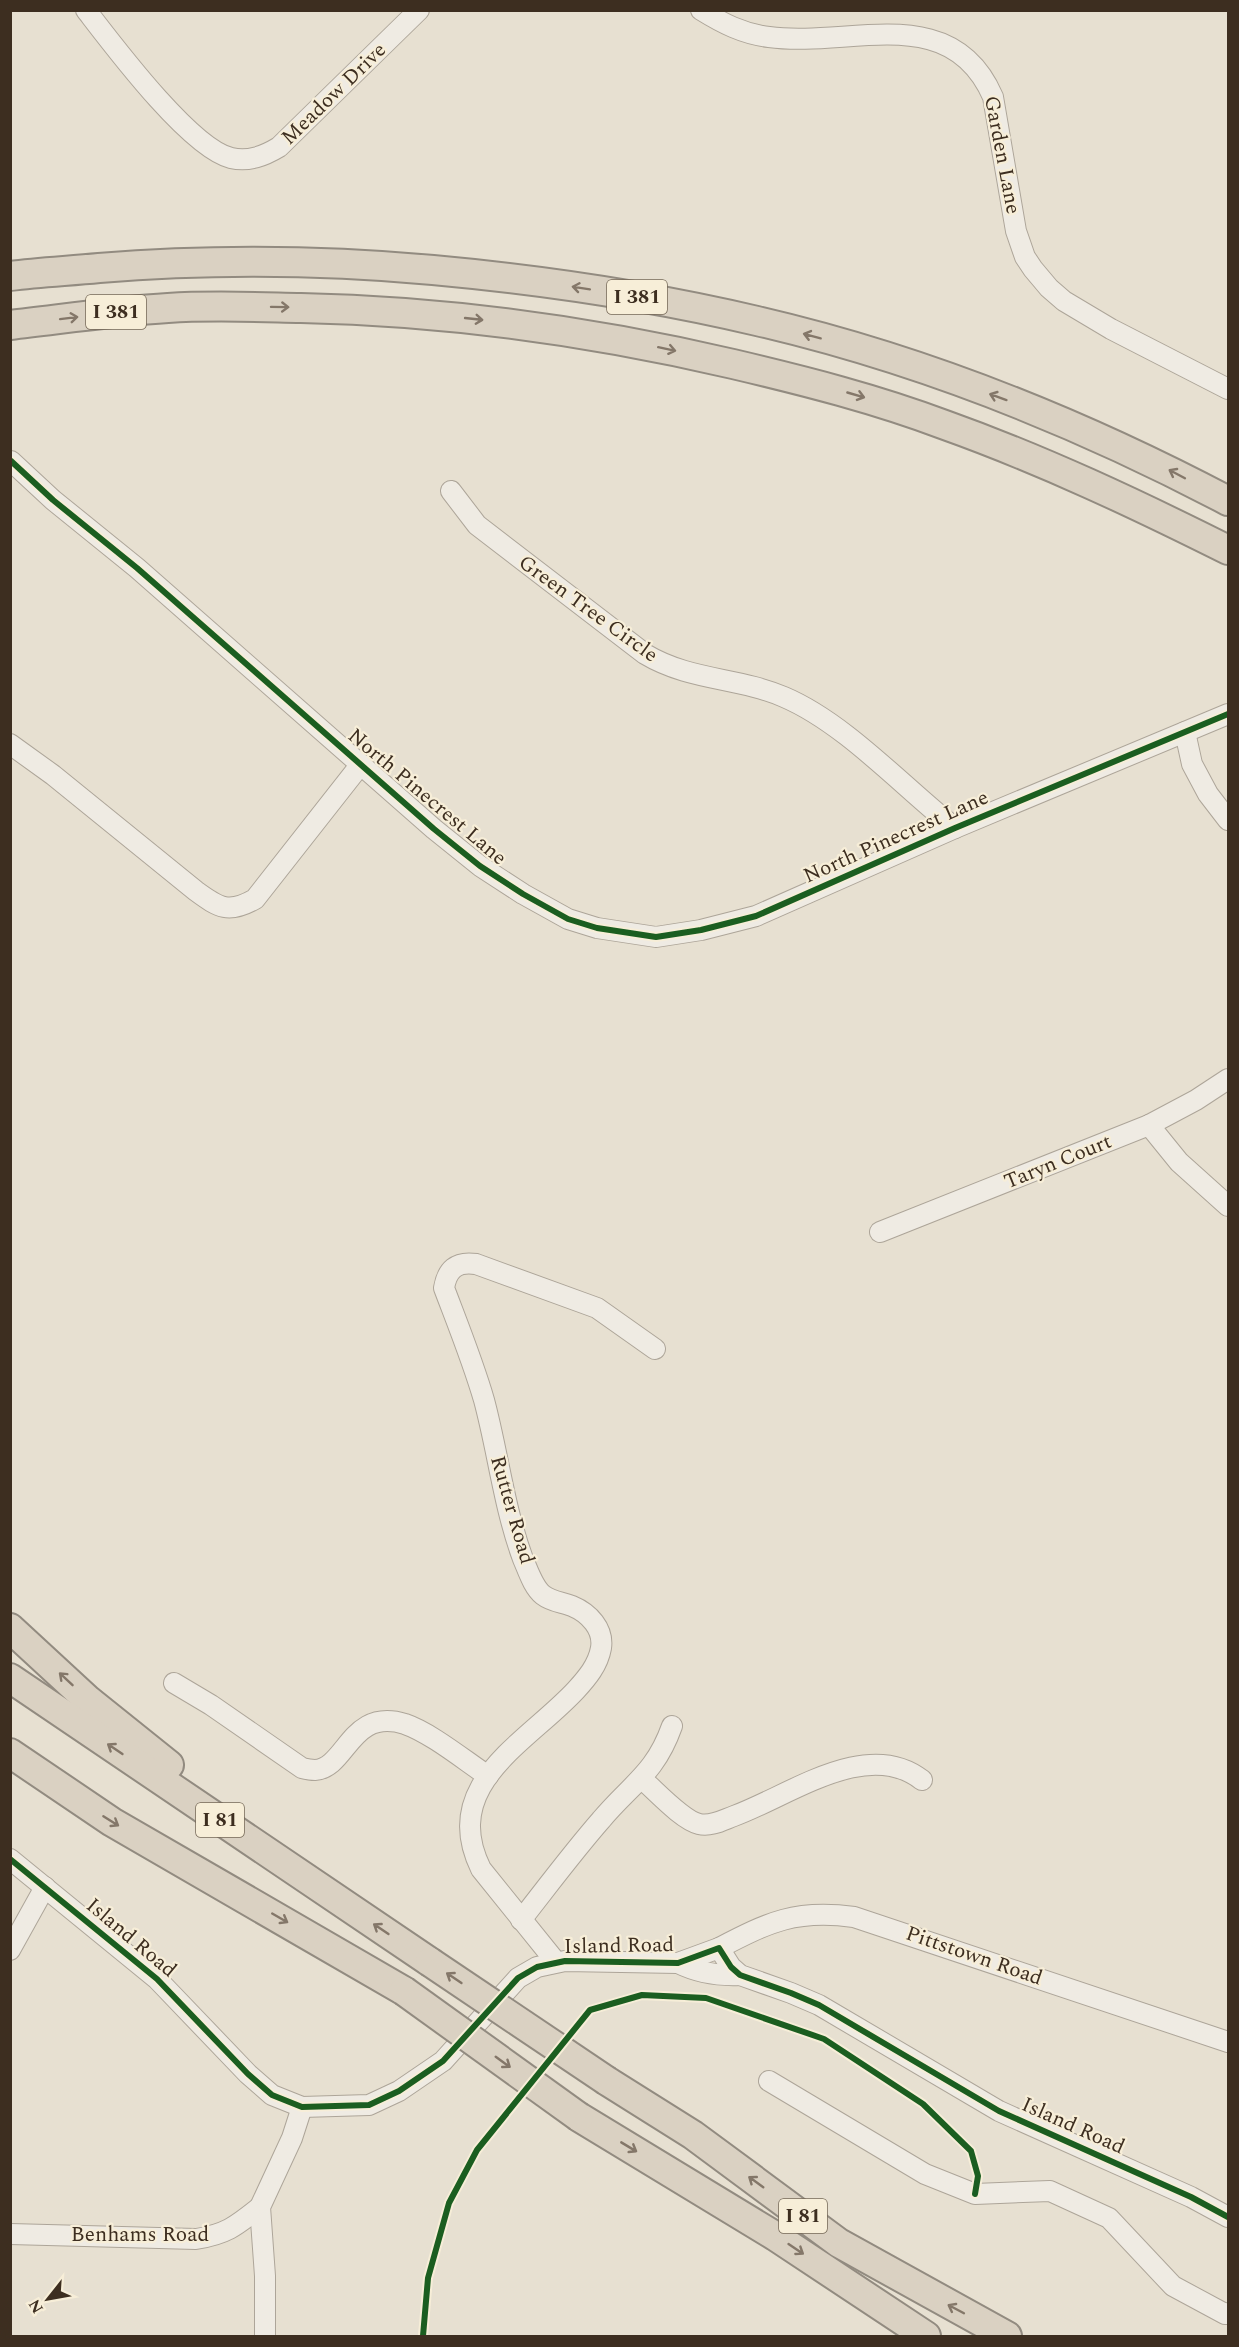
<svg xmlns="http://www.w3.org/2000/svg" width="1239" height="2347" font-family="Spectral,serif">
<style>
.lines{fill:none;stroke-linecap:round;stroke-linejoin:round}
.minor-casing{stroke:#ada599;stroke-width:22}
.highway-casing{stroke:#928b80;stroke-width:32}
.minor{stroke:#efebe3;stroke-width:20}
.highway{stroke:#dad1c2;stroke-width:28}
.highway-bridge-casing{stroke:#928b80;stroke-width:32;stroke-linecap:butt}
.highway-bridge{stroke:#dad1c2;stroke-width:28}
.cycleway-casing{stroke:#f7eed8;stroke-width:10}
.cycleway{stroke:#1b5e20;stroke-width:6}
.oneway{stroke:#847769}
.labels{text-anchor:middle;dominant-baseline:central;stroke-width:4.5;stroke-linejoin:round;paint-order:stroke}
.shield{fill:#f7eed8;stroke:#756857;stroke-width:1.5}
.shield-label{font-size:20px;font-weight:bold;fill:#3d2e20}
.street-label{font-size:21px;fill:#3d2e20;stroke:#f7eed8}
</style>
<rect width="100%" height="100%" fill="#e7e0d1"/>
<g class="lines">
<!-- minor casing -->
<g class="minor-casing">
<g id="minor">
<path d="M 86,10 C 113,45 190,148 231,158 C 249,162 264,156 279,147 L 419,10"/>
<path d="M 701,10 C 722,23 743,34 769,37 C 850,48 951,0 993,97 L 1016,231 L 1025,257 L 1033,269 L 1049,288 L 1064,301 L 1111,329 L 1228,389"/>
<polyline points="11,461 53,500 137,568 434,829 480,866 523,894 568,919 597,928 656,937 701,930 756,916 955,828 1228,714"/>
<path d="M 451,491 L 477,525 L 645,654 C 690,681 738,677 784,697 C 845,723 902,786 955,828"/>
<polyline points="1185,732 1192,764 1208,794 1228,820"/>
<path d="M 10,744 L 53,775 L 196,891 C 219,908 229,914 255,899 L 361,764"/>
<polyline points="1149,1125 1179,1162 1228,1206"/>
<polyline points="880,1232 1149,1125 1196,1100 1228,1079"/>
<path d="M 174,1683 L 211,1705 L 302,1768 C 306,1769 311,1770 315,1770 C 347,1768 350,1707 405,1724 C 431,1733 464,1760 488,1776"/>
<path d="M 642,1779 C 656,1791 682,1820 699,1824 C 711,1827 723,1820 734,1816 C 789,1796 867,1737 922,1780"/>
<polyline points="10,1859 157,1979 248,2074 272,2095 302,2107 369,2105 399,2091 443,2061 518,1978 537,1967 565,1961 678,1963 719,1948 731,1967 740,1975 791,1993 819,2005 999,2111 1191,2197 1228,2217"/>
<path d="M 521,1920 C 547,1887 573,1852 601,1820 C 631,1784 655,1774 672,1726"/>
<path d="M 719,1948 C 769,1922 796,1909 854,1917 L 1228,2042"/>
<polyline points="10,1950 45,1887"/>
<path d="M 556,1962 L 481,1869 C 439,1784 527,1743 576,1690 C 587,1678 598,1665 601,1648 C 604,1629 589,1613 572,1606 C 562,1602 552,1602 543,1595 C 533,1587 528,1570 523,1559 C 504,1508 498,1452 484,1400 C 473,1362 458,1325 444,1288 C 447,1270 456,1261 476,1264 L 597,1308 L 655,1349"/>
<path d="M 678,1963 C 698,1973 718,1976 740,1975"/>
<polyline points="769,2081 925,2174 975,2194 1050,2191 1109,2218 1173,2286 1225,2314 1228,2313"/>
<path d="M 10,2234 L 196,2239 C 227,2234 236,2226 260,2207"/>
<polyline points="265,2336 265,2276 260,2207 292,2138 302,2107"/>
</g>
</g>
<!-- highway casing -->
<g class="highway-casing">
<g id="highway">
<path d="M 10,276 C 40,272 69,271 99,268 C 210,259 321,260 433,270 C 542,280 651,296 757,321 C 921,359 1080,423 1228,501"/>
<path d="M 10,325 C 63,319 115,311 168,308 C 212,305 256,307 301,308 C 446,311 591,331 733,364 C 805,381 876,399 945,425 C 1043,460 1136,504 1228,550"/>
<polyline points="10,1628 88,1700 169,1765"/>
<polyline points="10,1678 430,1962"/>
<polyline points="10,1753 112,1822 404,1991"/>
<polyline points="607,2081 693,2135 839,2243 1007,2336"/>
<polyline points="579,2117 775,2236 926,2336"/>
</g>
</g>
<!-- minor -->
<use href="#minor" class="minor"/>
<!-- highway -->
<use href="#highway" class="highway"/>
<!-- highway-bridge casing -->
<g class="highway-bridge-casing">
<g id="highway-bridge">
<polyline points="430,1962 607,2081"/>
<polyline points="404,1991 579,2117"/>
</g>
</g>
<!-- highway-bridge -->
<use href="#highway-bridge" class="highway-bridge"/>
<!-- cycleway casing -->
<g class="cycleway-casing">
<g id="cycleway">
<polyline points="11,461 53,500 137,568 434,829 480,866 523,894 568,919 597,928 656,937 701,930 756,916 955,828 1228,714"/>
<polyline points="10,1859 157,1979 248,2074 272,2095 302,2107 369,2105 399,2091 443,2061 518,1978 537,1967 565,1961 678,1963 719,1948 731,1967 740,1975 791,1993 819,2005 999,2111 1191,2197 1228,2217"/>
<polyline points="423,2336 428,2278 449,2203 477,2150 590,2010 642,1995 706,1998 824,2039 923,2104 971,2151 978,2176 975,2194"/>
</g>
</g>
<!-- cycleway -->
<use href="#cycleway" class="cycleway"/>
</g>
<!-- one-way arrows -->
<defs><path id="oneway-shaft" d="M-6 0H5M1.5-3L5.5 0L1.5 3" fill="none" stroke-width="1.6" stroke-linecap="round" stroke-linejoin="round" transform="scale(1.5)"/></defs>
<g class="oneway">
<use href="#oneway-shaft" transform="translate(581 288) rotate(-171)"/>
<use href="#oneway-shaft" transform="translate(280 307) rotate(1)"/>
<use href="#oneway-shaft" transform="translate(69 318) rotate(-7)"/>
<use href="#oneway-shaft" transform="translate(474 319) rotate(6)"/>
<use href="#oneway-shaft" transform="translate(812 336) rotate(-165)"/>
<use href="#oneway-shaft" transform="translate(667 349) rotate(12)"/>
<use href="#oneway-shaft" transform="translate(856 395) rotate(16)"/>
<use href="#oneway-shaft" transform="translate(998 397) rotate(-160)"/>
<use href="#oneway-shaft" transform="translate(1177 474) rotate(-152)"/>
<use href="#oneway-shaft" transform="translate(66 1679) rotate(-137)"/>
<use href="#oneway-shaft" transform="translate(115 1749) rotate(-146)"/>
<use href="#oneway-shaft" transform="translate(111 1821) rotate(32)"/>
<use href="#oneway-shaft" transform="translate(280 1918) rotate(30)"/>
<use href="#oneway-shaft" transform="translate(381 1929) rotate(-146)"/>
<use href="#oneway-shaft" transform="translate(454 1978) rotate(-146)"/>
<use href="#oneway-shaft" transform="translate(503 2062) rotate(36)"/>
<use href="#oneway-shaft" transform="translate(629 2147) rotate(31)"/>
<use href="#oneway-shaft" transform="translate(756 2182) rotate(-144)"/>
<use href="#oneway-shaft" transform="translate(796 2249) rotate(34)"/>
<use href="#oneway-shaft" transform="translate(956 2309) rotate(-152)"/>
</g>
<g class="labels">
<!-- shield labels -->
<g class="shield">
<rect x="607" y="280" width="60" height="34" rx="4.5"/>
<rect x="86" y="295" width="60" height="34" rx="4.5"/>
<rect x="196" y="1803" width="48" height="34" rx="4.5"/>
<rect x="779" y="2199" width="48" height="34" rx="4.5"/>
</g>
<g class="shield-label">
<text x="637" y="297">I 381</text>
<text x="116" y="312">I 381</text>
<text x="220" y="1820">I 81</text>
<text x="803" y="2216">I 81</text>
</g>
<!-- street labels -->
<g class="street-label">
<text transform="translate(334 94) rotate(-44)">Meadow Drive</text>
<text transform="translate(1002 155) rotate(79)">Garden Lane</text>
<text transform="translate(588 609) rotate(36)">Green Tree Circle</text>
<text transform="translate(427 797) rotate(40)">North Pinecrest Lane</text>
<text transform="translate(896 837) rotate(-24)">North Pinecrest Lane</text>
<text transform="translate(1058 1162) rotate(-22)">Taryn Court</text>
<text transform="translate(512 1510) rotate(74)">Rutter Road</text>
<text transform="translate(131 1938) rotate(40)">Island Road</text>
<text transform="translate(619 1946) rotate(-1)">Island Road</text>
<text transform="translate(974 1956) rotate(19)">Pittstown Road</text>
<text transform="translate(1073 2126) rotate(24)">Island Road</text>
<text x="140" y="2235">Benhams Road</text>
</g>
</g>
<!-- border -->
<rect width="1239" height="2347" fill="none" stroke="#3d2e20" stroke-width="24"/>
<!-- north arrow -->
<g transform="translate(48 2299) rotate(239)" stroke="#f7eed8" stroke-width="4.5" paint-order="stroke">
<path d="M0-4.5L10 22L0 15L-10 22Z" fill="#3d2e20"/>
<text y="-9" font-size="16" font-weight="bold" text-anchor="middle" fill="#3d2e20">N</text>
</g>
</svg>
